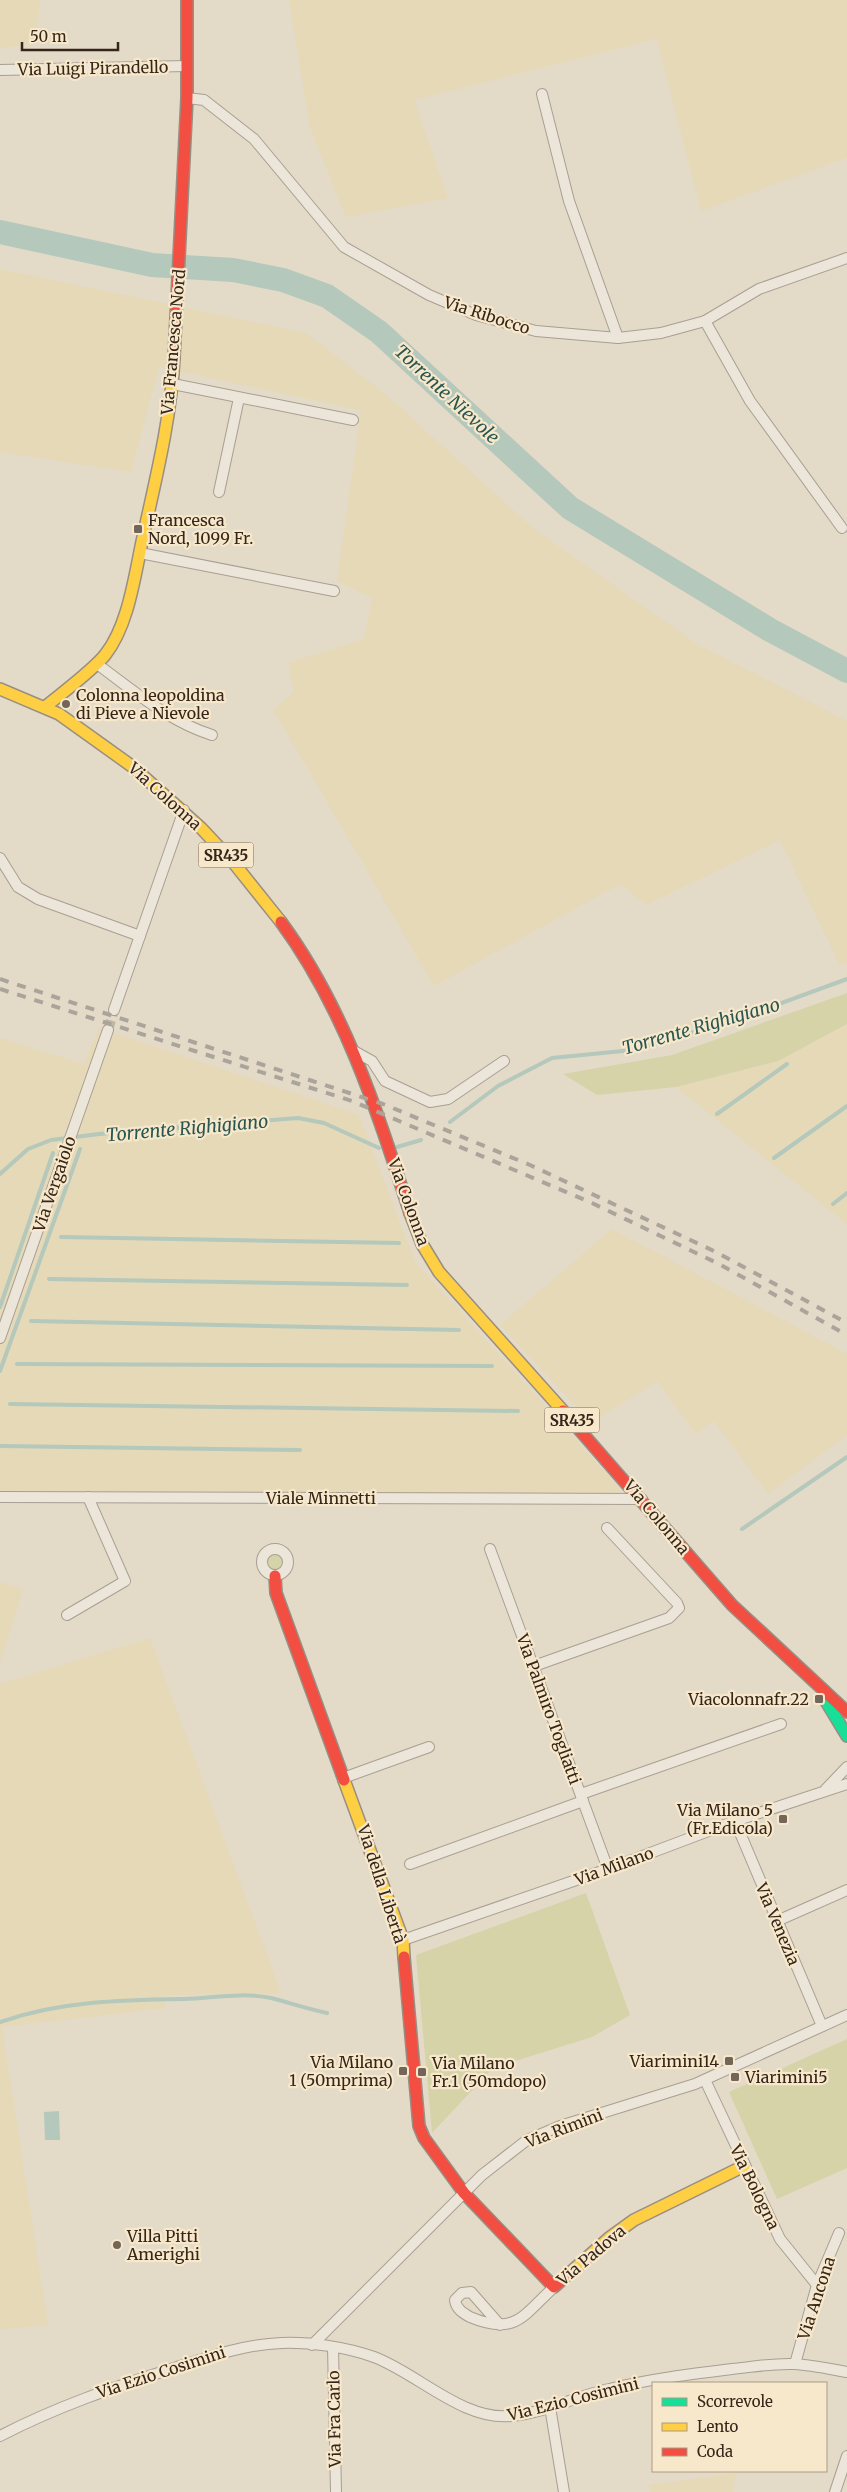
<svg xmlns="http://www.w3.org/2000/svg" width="847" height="2492" font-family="Merriweather,serif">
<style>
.farmland{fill:#e5d9b7}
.green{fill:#d6d3a9}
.water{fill:#b4c8bb}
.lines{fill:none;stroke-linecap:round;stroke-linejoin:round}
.stream{stroke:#b4c8bb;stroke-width:4}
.river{stroke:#b4c8bb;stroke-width:24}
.street-tunnel{stroke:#c1b6a5;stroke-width:10;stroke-dasharray:10 5;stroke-linecap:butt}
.street-casing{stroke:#a89f92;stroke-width:12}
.fast-casing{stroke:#988e82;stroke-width:14}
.slow-casing{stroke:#988e82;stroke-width:14}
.jam-casing{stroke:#988e82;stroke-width:14}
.street{stroke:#ebe5da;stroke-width:10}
.fast{stroke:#16e098;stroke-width:11}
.slow{stroke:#ffcf43;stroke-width:11}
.jam{stroke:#f24e42;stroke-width:11}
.rail{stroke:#aaa49b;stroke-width:4;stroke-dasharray:9 9;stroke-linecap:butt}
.poi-dot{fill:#736557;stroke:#f7e8cb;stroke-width:2}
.labels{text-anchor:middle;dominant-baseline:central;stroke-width:4.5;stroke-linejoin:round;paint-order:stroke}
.shield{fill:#f7e8cb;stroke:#70604f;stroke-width:1}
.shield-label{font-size:15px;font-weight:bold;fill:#36261a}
.street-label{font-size:16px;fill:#36261a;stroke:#f7e8cb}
.poi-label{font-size:16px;fill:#36261a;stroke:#f7e8cb;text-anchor:start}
.water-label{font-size:18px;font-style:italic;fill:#295651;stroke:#f7e8cb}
</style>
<rect width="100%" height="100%" fill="#e4dac8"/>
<!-- farmland -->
<g class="farmland">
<polygon points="0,0 40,0 36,44 0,48"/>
<polygon points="289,0 847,0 847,158 701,211 657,39 414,100 448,198 346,217 310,128"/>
<polygon points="0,269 306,333 383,392 534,529 697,644 847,721 847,963 840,966 780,840 646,905 620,884 434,986 273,709 294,692 288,663 364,639 372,598 337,581 361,410 159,367 131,472 0,452"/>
<polygon points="847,1024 847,1224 676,1087 778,1061"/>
<polygon points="99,1028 359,1115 415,1262 623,1492 537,1500 0,1492 0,1038 84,1064"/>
<polygon points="612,1229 847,1354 847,1435 768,1494 714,1421 696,1434 657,1381 592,1423 500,1325"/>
<polygon points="0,1582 23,1589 0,1662"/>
<polygon points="150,1638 281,1993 162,1995 166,2008 2,2027 48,2325 0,2329 0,1684"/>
<polygon points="736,2473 733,2492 651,2492 649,2485"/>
</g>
<!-- green -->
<g class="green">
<polygon points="847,993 847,1024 778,1061 676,1087 597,1095 563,1074 672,1055"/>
<circle cx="275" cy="1562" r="8"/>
<polygon points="586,1893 630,2015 592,2037 493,2068 432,2133 416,1955"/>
<polygon points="847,2039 847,2168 777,2199 729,2092"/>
</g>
<!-- water -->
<polygon class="water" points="59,2111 60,2140 45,2140 44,2112"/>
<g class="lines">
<!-- stream -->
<g class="stream">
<polyline points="717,1114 787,1064"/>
<polyline points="450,1122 498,1086 552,1058 633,1050 738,1019 847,979"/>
<polyline points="397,1147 421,1140"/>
<polyline points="774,1158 847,1106"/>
<polyline points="0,1174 28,1149 51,1140 99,1134 298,1118 324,1123 379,1148"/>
<polyline points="833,1204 847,1193"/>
<polyline points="61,1237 399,1243"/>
<polyline points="49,1279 407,1285"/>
<polyline points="0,1307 53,1153"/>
<polyline points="31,1321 459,1330"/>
<polyline points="17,1364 492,1366"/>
<polyline points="0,1371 80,1149"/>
<polyline points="10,1404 518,1411"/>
<polyline points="0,1446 300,1450"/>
<polyline points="742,1529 847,1457"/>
<path d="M 0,2022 C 60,2001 121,2000 184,1999 C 213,1998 243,1992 271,1998 C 290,2003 308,2009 327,2013"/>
</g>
<!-- river -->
<polyline class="river" points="0,232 152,265 233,270 283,280 327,296 379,332 570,508 770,630 847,671"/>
<!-- street-tunnel -->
<polyline class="street-tunnel" points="108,1030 114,1010"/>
<!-- street casing -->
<g class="street-casing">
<g id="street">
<polyline points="0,70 186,66"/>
<polyline points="542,94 569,201 618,338"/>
<polyline points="187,98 204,100 254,139 344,247 429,295 476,315 536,331 618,338 661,333 705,321 759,289 847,258"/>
<polyline points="705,321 750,401 842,528"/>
<polyline points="173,384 353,420"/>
<polyline points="219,492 239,398"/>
<polyline points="140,553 334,591"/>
<path d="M 97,664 C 134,691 168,721 212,735"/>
<polyline points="0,858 18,887 38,899 140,936"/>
<polyline points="114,1010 184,810"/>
<polyline points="354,1051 372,1061 385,1081 430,1102 448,1099 504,1061"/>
<polyline points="0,1338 108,1030"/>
<polyline points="0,1497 642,1499"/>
<circle cx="275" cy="1562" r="13"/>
<polyline points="490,1549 608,1869"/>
<polyline points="67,1615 125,1581 88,1497"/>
<polyline points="534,1666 669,1618 679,1608 677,1603 607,1528"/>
<polyline points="346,1777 429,1747"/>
<polyline points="826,1789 847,1767"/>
<polyline points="581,1794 781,1724"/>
<polyline points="735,1821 822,2026"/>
<polyline points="410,1864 583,1801"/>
<polyline points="777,1921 847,1890"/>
<polyline points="403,1940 608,1869 735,1821 847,1784"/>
<polyline points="705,2080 780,2239 817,2285"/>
<path d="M 500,2325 L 471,2292 L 462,2293 L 455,2300 C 456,2309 463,2313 470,2317 C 515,2336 523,2316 554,2287"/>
<polyline points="312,2345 482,2175 527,2140 560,2126 695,2084 847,2015"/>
<polyline points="333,2347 336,2492"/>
<polyline points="795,2364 817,2285 839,2233"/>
<polyline points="550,2407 564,2492"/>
<path d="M 0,2436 C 56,2407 114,2387 174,2368 C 209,2357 245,2344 282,2343 C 311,2342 346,2347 374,2357 C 417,2373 463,2421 511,2416 C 545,2413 576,2396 609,2389 C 650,2379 691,2374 732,2369 C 753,2367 773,2363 794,2364 C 812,2365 830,2369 847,2372"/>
<polyline points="835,2492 847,2456"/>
</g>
</g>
<!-- fast casing -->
<g class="fast-casing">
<polyline id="fast" points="824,1698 847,1736"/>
</g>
<!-- slow casing -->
<g class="slow-casing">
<g id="slow">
<polyline points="0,689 59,714 133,767 201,828 233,862 281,922"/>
<path d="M 45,707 C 62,693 92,671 105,655 C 129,625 135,573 143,537 C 156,478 171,418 174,358"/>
<polyline points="410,1213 422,1244 439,1272 563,1411"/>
<polyline points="344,1780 403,1940 404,1957"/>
<polyline points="564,2278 609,2238 634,2220 744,2166"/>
</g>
</g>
<!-- jam casing -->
<g class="jam-casing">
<g id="jam">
<polyline points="174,358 187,98 187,0"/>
<path d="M 281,922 C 345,1009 377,1111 410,1213"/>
<polyline points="563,1411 732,1605 847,1712"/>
<polyline points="275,1576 276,1593 344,1780"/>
<polyline points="404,1957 419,2126 424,2138 464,2193 554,2287 564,2278"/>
</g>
</g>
<!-- street -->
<use href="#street" class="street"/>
<!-- fast -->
<use href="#fast" class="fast"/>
<!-- slow -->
<use href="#slow" class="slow"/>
<!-- jam -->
<use href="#jam" class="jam"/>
<!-- rail -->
<g class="rail">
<polyline points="0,979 383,1104 530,1165 716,1252 847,1323"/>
<polyline points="0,989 352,1101 592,1203 719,1264 847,1335"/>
</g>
</g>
<!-- markers -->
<g class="poi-dot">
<rect x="133" y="524" width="10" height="10" rx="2.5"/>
<circle cx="66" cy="704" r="5"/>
<rect x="814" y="1694" width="10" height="10" rx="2.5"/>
<rect x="778" y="1814" width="10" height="10" rx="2.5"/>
<rect x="724" y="2056" width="10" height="10" rx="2.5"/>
<rect x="398" y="2066" width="10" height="10" rx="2.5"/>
<rect x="417" y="2067" width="10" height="10" rx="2.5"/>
<rect x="730" y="2072" width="10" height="10" rx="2.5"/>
<circle cx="117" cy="2245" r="5"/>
</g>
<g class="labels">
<!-- shield labels -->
<g class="shield">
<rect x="198.5" y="842.5" width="55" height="25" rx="4"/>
<rect x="544.5" y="1407.5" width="55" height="25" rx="4"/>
</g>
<g class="shield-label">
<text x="226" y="855">SR435</text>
<text x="572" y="1420">SR435</text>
</g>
<!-- street labels -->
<g class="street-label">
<text transform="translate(93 68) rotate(-1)">Via Luigi Pirandello</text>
<text transform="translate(487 315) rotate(18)">Via Ribocco</text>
<text transform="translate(173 342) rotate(-85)">Via Francesca Nord</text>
<text transform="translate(165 796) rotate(42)">Via Colonna</text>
<text transform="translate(54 1184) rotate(-71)">Via Vergaiolo</text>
<text transform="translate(409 1202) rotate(70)">Via Colonna</text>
<text x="321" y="1498">Viale Minnetti</text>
<text transform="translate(657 1517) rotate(50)">Via Colonna</text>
<text transform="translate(549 1709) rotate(70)">Via Palmiro Togliatti</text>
<text transform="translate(614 1866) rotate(-20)">Via Milano</text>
<text transform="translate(382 1884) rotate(72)">Via della Libertà</text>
<text transform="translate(778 1924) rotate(67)">Via Venezia</text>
<text transform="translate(564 2128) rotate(-21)">Via Rimini</text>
<text transform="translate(755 2187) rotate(64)">Via Bologna</text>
<text transform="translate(591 2255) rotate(-40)">Via Padova</text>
<text transform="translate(816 2298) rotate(-72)">Via Ancona</text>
<text transform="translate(161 2372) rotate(-18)">Via Ezio Cosimini</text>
<text transform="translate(573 2399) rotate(-14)">Via Ezio Cosimini</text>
<text transform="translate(334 2419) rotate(-91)">Via Fra Carlo</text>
</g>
<!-- poi labels -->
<g class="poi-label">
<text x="148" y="520">Francesca<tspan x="148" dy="18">Nord, 1099 Fr.</tspan></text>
<text x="76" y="695">Colonna leopoldina<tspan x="76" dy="18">di Pieve a Nievole</tspan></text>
<text x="809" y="1699" text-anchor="end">Viacolonnafr.22</text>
<text x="773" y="1810" text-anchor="end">Via Milano 5<tspan x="773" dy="18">(Fr.Edicola)</tspan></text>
<text x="719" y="2061" text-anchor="end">Viarimini14</text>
<text x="393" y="2062" text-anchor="end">Via Milano<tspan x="393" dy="18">1 (50mprima)</tspan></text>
<text x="432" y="2063">Via Milano<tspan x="432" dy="18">Fr.1 (50mdopo)</tspan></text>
<text x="745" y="2077">Viarimini5</text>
<text x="127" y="2236">Villa Pitti<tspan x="127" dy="18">Amerighi</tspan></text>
</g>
<!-- water labels -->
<g class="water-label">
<text transform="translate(447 394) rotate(43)">Torrente Nievole</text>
<text transform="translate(701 1026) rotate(-16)">Torrente Righigiano</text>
<text transform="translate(187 1128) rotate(-5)">Torrente Righigiano</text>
</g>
</g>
<!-- legend -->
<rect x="652" y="2382" width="175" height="90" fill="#f7e8cb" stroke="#aa9a84"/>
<rect x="662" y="2398" width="25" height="8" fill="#16e098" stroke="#aa9a84"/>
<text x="697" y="2407" font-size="15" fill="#36261a">Scorrevole</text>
<rect x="662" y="2423" width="25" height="8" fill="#ffcf43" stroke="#aa9a84"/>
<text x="697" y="2432" font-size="15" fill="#36261a">Lento</text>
<rect x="662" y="2448" width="25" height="8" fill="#f24e42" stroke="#aa9a84"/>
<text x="697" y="2457" font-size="15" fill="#36261a">Coda</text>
<!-- scale -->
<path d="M22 42v8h96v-8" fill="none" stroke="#36261a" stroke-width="2.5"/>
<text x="30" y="42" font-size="15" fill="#36261a" stroke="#f7e8cb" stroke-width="4" paint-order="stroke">50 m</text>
</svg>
